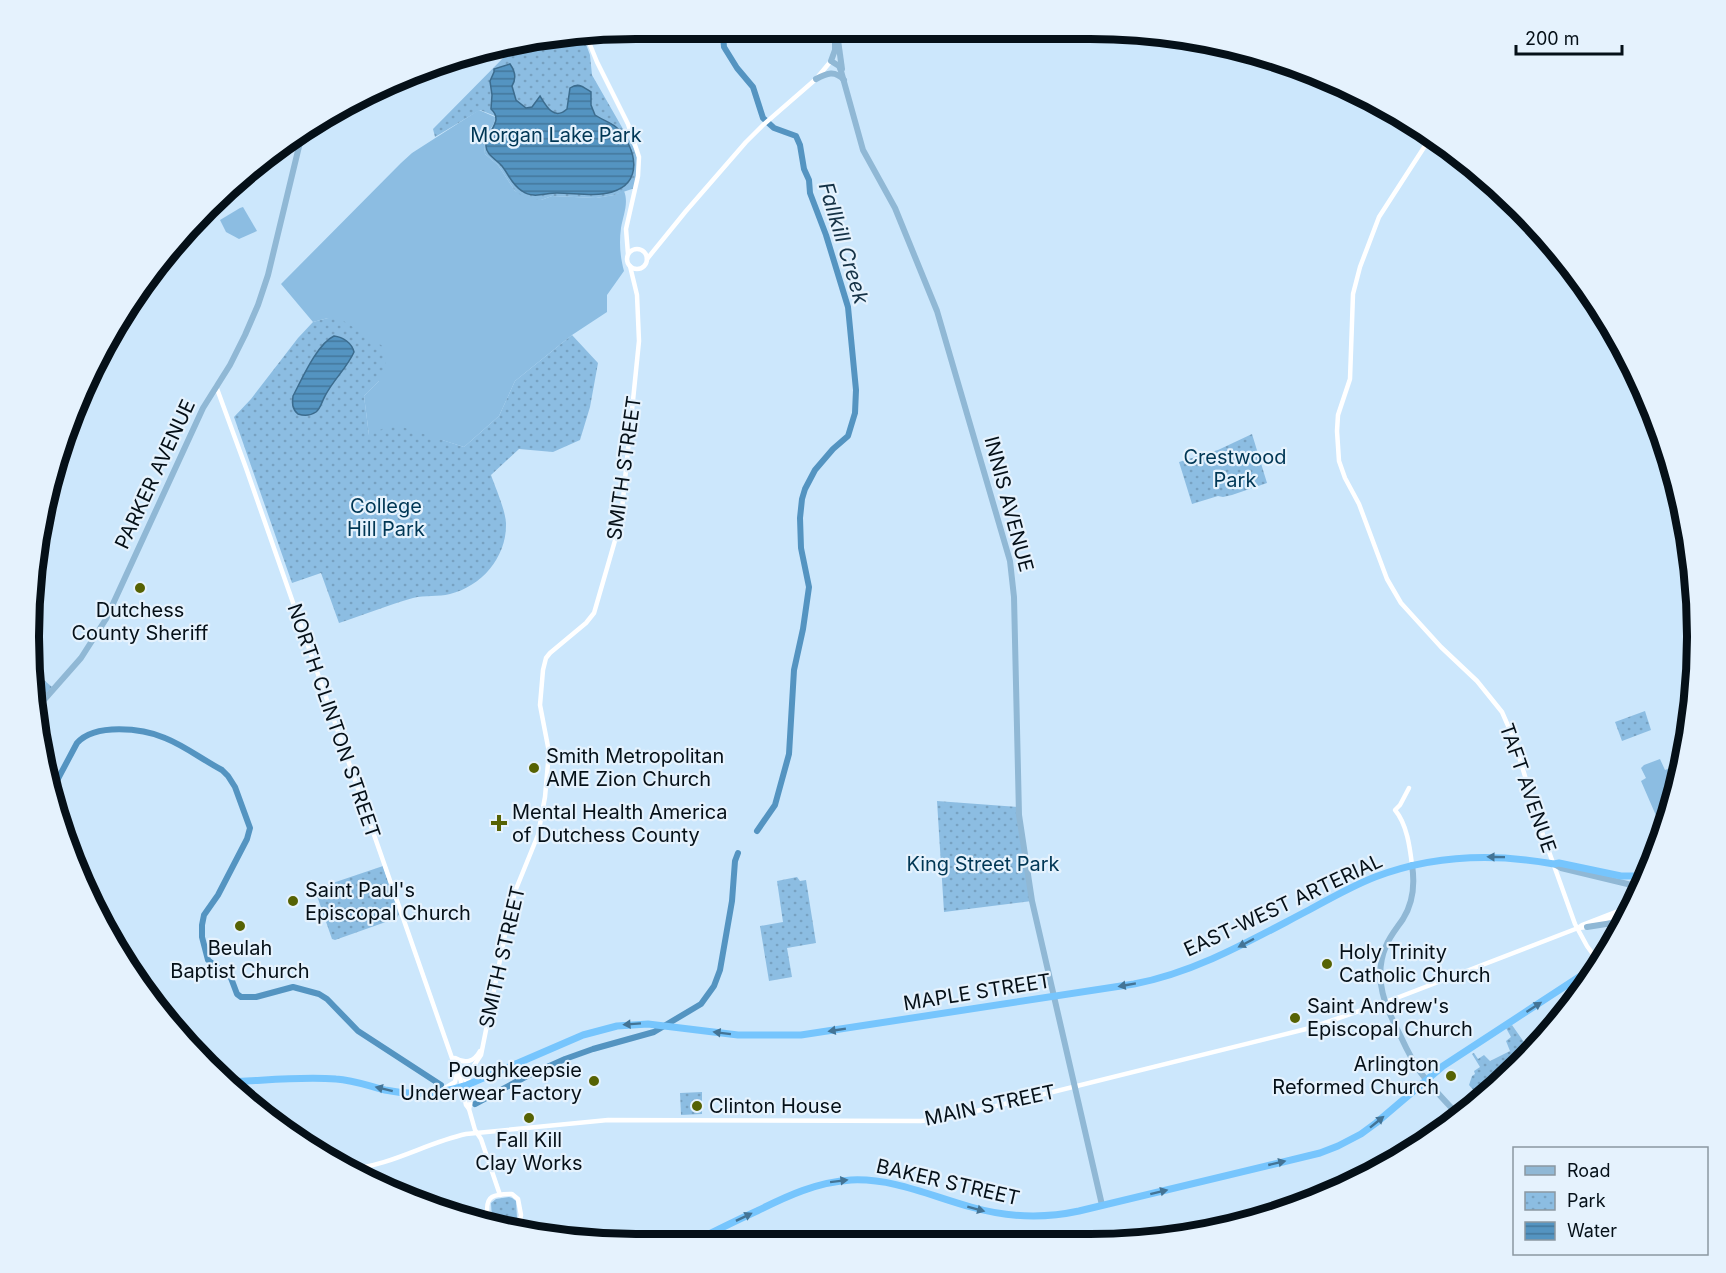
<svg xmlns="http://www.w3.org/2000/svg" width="1726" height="1273" font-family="Inter,sans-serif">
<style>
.grass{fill:#8cbde2}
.park{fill:url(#park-dots)}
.water{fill:url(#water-rules);stroke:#3c6c8e;stroke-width:1.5}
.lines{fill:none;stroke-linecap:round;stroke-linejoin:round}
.river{stroke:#5494c1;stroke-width:6}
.minor{stroke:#fff;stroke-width:4.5}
.major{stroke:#90b8d5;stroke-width:6}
.highway{stroke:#76c5fd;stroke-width:7}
.oneway{fill:#437496}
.poi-dot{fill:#566203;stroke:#e5f2fd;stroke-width:2}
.labels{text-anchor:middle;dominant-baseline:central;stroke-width:4.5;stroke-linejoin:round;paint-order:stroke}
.park-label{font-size:20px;fill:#003755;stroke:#e5f2fd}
.street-label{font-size:20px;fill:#051018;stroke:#e5f2fd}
.poi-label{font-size:20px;fill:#051018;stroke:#e5f2fd;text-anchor:start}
.water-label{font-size:21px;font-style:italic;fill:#153246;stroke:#e5f2fd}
.rim{fill:none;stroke:#051018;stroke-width:8}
</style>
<defs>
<pattern id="park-dots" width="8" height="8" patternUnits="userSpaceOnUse" patternTransform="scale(1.5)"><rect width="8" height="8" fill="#8cbde2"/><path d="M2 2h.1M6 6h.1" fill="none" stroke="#77a1c1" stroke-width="1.8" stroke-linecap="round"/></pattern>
<pattern id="water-rules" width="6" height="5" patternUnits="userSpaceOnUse" patternTransform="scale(1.5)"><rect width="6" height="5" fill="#5494c1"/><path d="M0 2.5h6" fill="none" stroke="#44779c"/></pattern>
</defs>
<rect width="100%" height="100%" fill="#cce7fc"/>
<!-- grass -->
<g class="grass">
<path d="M 479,110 L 495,117 C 495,125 492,125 489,132 C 485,139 484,146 485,154 L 498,165 L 515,191 L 541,200 L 552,196 L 596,198 L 614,195 L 624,191 C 629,203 623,216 621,228 C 619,243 620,256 624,271 L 607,295 L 607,312 L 572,335 L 515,381 L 499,416 L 464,447 L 442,440 L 369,435 L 364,396 L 379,381 L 328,318 L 313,322 L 281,284 L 401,163 L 412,153 Z"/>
<polygon points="243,207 257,231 239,239 226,232 220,220 240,208"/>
<polygon points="1660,759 1665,770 1670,768 1677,782 1664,834 1641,781 1646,778 1641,768 1644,765"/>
</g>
<!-- park -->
<g class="park">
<path d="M 583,36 L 590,55 L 592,75 L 635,150 L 639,166 L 635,188 L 614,195 L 596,198 L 552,196 L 541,200 L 527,199 L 515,191 L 498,165 L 485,154 C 484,146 485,138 489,132 C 493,125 495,124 495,116 L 480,110 L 435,137 L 433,129 L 517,44 Z"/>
<path d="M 328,318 L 342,320 L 384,347 L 386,367 L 379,381 L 364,396 L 369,435 L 393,424 L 464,447 L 499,416 L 515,381 L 572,335 L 598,363 L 590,407 L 580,440 L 553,452 L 519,449 L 491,475 C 496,489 505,509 506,523 C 507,557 482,586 450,594 C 438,597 425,595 413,598 C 388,605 363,615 339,623 L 321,573 L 292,583 L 234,417 L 251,399 L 298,338 L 313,322 Z"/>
<polygon points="1252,434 1267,483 1232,495 1223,497 1218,496 1192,504 1179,462 1218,450"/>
<polygon points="30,668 52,687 35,705 30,677"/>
<polygon points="1645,711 1651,730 1622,741 1615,722"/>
<polygon points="937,801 1018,807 1032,901 944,912"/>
<polygon points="383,866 399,914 397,918 335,940 332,939 316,893 318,888"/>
<polygon points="797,877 800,881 806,880 816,943 787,948 792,977 769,981 760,926 783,922 777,881"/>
<polygon points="1512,1025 1531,1052 1514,1068 1513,1065 1502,1071 1504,1077 1481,1099 1469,1085 1472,1076 1475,1074 1474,1071 1480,1067 1472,1054 1474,1053 1478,1059 1484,1055 1490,1061 1510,1051 1506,1041 1511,1037 1506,1028"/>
<polygon points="702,1092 702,1114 681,1115 680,1093"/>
<polygon points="509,1197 512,1198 516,1201 517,1218 512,1222 496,1223 492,1218 491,1203 496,1199"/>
</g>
<!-- water -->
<g class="water">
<path d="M 510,64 C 515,71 517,78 512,86 L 516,100 L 526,108 L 532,107 L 540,96 C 546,106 554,121 567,109 L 570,88 C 579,82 583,87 591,92 L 591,105 L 595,115 C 602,120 613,123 618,129 C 636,148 644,182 612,192 C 595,197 575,193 557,193 C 545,193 533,199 522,191 C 512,185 509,175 502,166 C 497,160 486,155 486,146 C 485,132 505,122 491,109 L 492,95 L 490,81 L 494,72 L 494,69 Z"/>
<path d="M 334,336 C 343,337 352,343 354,352 C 347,368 333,380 325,396 C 322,401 321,408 316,412 C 310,416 304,416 298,414 C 292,409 292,403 293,396 C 302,379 317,344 334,336 Z"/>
</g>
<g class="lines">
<!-- river -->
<g class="river">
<polyline points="725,29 723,36 724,47 737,68 753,87 763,118 774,128 796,136 800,145 804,169 809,180 810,193 826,235 848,307 856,390 855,413 848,436 833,449 815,470 805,489 802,499 800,518 801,548 809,587 803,629 794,670 789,754 775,805 757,831"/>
<path d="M 52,790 L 77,743 C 95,723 142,728 165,738 C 185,746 203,760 222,770 L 228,776 L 235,787 L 250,828 L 247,839 L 218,895 L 204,915 L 202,925 L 202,937 L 208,960 L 231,978 L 237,994 L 241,997 L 256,997 L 293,987 L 319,994 L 327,999 L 358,1031 L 441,1085"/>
<polyline points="475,1104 527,1076 565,1059 593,1049 654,1032 701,1004 714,986 720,970 732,901 735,861 738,853"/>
</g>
<!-- minor -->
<g class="minor">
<polyline points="586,35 597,62 628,124 639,157 638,176 626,229 628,254"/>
<polyline points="1432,135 1379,217 1360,267 1353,294 1350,379 1338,415 1337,431 1339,461 1345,478 1359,504 1387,579 1401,603 1441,647 1477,681 1502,712 1513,737 1543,835 1575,924 1587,946 1600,964"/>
<polyline points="1427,143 1447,157 1479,173"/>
<circle cx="637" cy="259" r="10"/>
<polyline points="647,259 686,211 746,142 763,125 816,79 831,61"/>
<polyline points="216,386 246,468 453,1061 461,1081 466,1105 469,1109 475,1130 481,1139 500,1195"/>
<path d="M 1409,788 L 1400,805 L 1395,810 C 1407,824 1410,848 1412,865"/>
<polyline points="1595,923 1629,911"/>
<polyline points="1578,928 1582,925 1631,906"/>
<path d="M 453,1058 C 462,1071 475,1094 469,1109"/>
<path d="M 455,1058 C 465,1064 474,1062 480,1051"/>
<polyline points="467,1085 471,1070 481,1055 509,915 516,889 538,835 545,797 549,752 540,705 543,670 546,658 550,653 586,623 594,613 618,530 622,509 639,341 637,295 630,266"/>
<polyline points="445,1088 455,1082 457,1073"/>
<path d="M 348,1169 C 391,1166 425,1143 466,1134 L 608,1120 L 921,1121 L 948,1118 L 1310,1028 L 1394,999 L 1578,928 L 1587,927"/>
<path d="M 512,1194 L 518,1199 L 521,1215 L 520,1221 C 515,1225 512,1225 506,1226 C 502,1226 496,1228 492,1224 C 486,1219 485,1201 492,1197 C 497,1194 506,1194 512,1194 Z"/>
</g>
<!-- major -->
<g class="major">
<polyline points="835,29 835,50 831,61 839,66 841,71 863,150 895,208 937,311 1010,561 1014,597 1019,815 1032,901 1102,1205"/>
<polyline points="838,40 842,69"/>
<path d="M 816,79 C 827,73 835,70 844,80"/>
<polyline points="36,709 81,658 106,619 203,408 230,365 245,335 258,305 268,275 302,134"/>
<polyline points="1554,864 1561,868 1640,887"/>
<path d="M 1412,865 C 1415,884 1413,903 1403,919 C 1397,928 1390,936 1386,946 C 1372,979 1386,1008 1401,1037 C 1407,1050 1413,1062 1421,1073 C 1433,1089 1447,1103 1461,1118"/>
<polyline points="1587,927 1625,921"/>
</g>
<!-- highway -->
<g class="highway">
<path d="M 225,1082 C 261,1081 299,1076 336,1079 C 353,1080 369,1086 385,1090 C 413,1096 441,1094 467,1085 L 583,1035 L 617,1026 L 648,1024 L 738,1035 L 801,1035 L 1134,984 C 1197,972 1253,939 1309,910 C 1331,898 1352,886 1375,877 C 1433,855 1493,853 1554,864 L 1559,863 L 1621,876 L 1645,876"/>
<path d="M 691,1243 C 713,1232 735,1221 757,1211 C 787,1196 817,1182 851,1180 C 893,1178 931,1196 971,1207 C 1006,1217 1042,1219 1079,1211 L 1320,1153 L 1338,1146 L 1361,1134 L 1376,1123 L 1443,1066 L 1599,964"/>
</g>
</g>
<!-- one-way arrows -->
<defs><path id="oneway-solid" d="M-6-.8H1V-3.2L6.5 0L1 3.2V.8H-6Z" transform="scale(1.5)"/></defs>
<g class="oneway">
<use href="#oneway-solid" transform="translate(1496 857) rotate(-179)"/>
<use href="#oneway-solid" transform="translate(1246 943) rotate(152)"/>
<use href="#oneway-solid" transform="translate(1127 985) rotate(170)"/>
<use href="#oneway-solid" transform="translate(1534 1007) rotate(-33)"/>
<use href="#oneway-solid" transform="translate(632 1024) rotate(176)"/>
<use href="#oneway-solid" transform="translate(837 1030) rotate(171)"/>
<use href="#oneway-solid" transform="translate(722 1033) rotate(-173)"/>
<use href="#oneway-solid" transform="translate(384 1089) rotate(-166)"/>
<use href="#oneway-solid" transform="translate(1377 1122) rotate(-39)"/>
<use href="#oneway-solid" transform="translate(1277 1163) rotate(-13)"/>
<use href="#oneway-solid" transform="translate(839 1181) rotate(-7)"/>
<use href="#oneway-solid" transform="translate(1159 1192) rotate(-14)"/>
<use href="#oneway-solid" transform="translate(976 1209) rotate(15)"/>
<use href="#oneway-solid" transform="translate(744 1217) rotate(-26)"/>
</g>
<!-- markers -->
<g class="poi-dot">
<circle cx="140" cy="588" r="6"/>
<circle cx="534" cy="768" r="6"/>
<path d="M496 814h6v6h6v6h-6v6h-6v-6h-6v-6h6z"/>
<circle cx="293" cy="901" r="6"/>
<circle cx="240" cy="926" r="6"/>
<circle cx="1327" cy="964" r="6"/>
<circle cx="1295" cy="1018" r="6"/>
<circle cx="1451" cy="1076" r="6"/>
<circle cx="594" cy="1081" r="6"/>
<circle cx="697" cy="1106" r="6"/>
<circle cx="529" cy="1118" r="6"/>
</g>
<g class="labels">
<!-- park labels -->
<g class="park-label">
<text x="556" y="135">Morgan Lake Park</text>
<text x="1235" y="457">Crestwood<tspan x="1235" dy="23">Park</tspan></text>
<text x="386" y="506">College<tspan x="386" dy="23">Hill Park</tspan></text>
<text x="983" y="864">King Street Park</text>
</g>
<!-- street labels -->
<g class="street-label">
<text transform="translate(624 468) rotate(-82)">SMITH STREET</text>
<text transform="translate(155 474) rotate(-65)">PARKER AVENUE</text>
<text transform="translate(1009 504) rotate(75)">INNIS AVENUE</text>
<text transform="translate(334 721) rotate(71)">NORTH CLINTON STREET</text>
<text transform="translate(1528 788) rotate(71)">TAFT AVENUE</text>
<text transform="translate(1283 905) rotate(-25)">EAST-WEST ARTERIAL</text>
<text transform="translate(502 957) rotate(-77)">SMITH STREET</text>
<text transform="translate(977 992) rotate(-9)">MAPLE STREET</text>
<text transform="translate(990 1105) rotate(-12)">MAIN STREET</text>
<text transform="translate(948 1182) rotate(13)">BAKER STREET</text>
</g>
<!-- poi labels -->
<g class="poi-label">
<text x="140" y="610" text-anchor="middle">Dutchess<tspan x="140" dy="23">County Sheriff</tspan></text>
<text x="546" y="756">Smith Metropolitan<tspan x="546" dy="23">AME Zion Church</tspan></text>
<text x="512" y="812">Mental Health America<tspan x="512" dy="23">of Dutchess County</tspan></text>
<text x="305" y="890">Saint Paul's<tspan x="305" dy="23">Episcopal Church</tspan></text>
<text x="240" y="948" text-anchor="middle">Beulah<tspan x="240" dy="23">Baptist Church</tspan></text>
<text x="1339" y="952">Holy Trinity<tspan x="1339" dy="23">Catholic Church</tspan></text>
<text x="1307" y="1006">Saint Andrew's<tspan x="1307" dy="23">Episcopal Church</tspan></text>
<text x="1439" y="1064" text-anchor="end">Arlington<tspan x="1439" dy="23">Reformed Church</tspan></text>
<text x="582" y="1070" text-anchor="end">Poughkeepsie<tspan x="582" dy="23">Underwear Factory</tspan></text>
<text x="709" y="1106">Clinton House</text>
<text x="529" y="1140" text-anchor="middle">Fall Kill<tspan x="529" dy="23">Clay Works</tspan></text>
</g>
<!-- water labels -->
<g class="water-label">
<text transform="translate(844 243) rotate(73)">Fallkill Creek</text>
</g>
</g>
<!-- crop -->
<path d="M0 0H1726V1273H0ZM636 39H1090A597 597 0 0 1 1687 636V637A597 597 0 0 1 1090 1234H636A597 597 0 0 1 39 637V636A597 597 0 0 1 636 39Z" fill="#e5f2fd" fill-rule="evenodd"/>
<path class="rim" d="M636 39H1090A597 597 0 0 1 1687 636V637A597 597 0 0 1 1090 1234H636A597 597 0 0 1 39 637V636A597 597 0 0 1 636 39Z"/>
<!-- legend -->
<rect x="1513" y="1147" width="195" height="108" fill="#e5f2fd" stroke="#8b98a1" stroke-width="1.5"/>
<rect x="1525" y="1166" width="30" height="9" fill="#90b8d5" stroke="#8b98a1" stroke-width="1.5"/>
<text x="1567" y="1177" font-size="18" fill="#051018">Road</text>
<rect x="1525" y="1192" width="30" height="18" fill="url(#park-dots)" stroke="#8b98a1" stroke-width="1.5"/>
<text x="1567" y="1207" font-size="18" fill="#051018">Park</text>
<rect x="1525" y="1222" width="30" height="18" fill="url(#water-rules)" stroke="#8b98a1" stroke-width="1.5"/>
<text x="1567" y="1237" font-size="18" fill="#051018">Water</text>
<!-- scale -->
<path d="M1516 45v9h106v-9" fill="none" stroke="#051018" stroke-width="3"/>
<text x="1525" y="45" font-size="18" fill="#051018" stroke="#e5f2fd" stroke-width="4.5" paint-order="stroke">200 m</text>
</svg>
